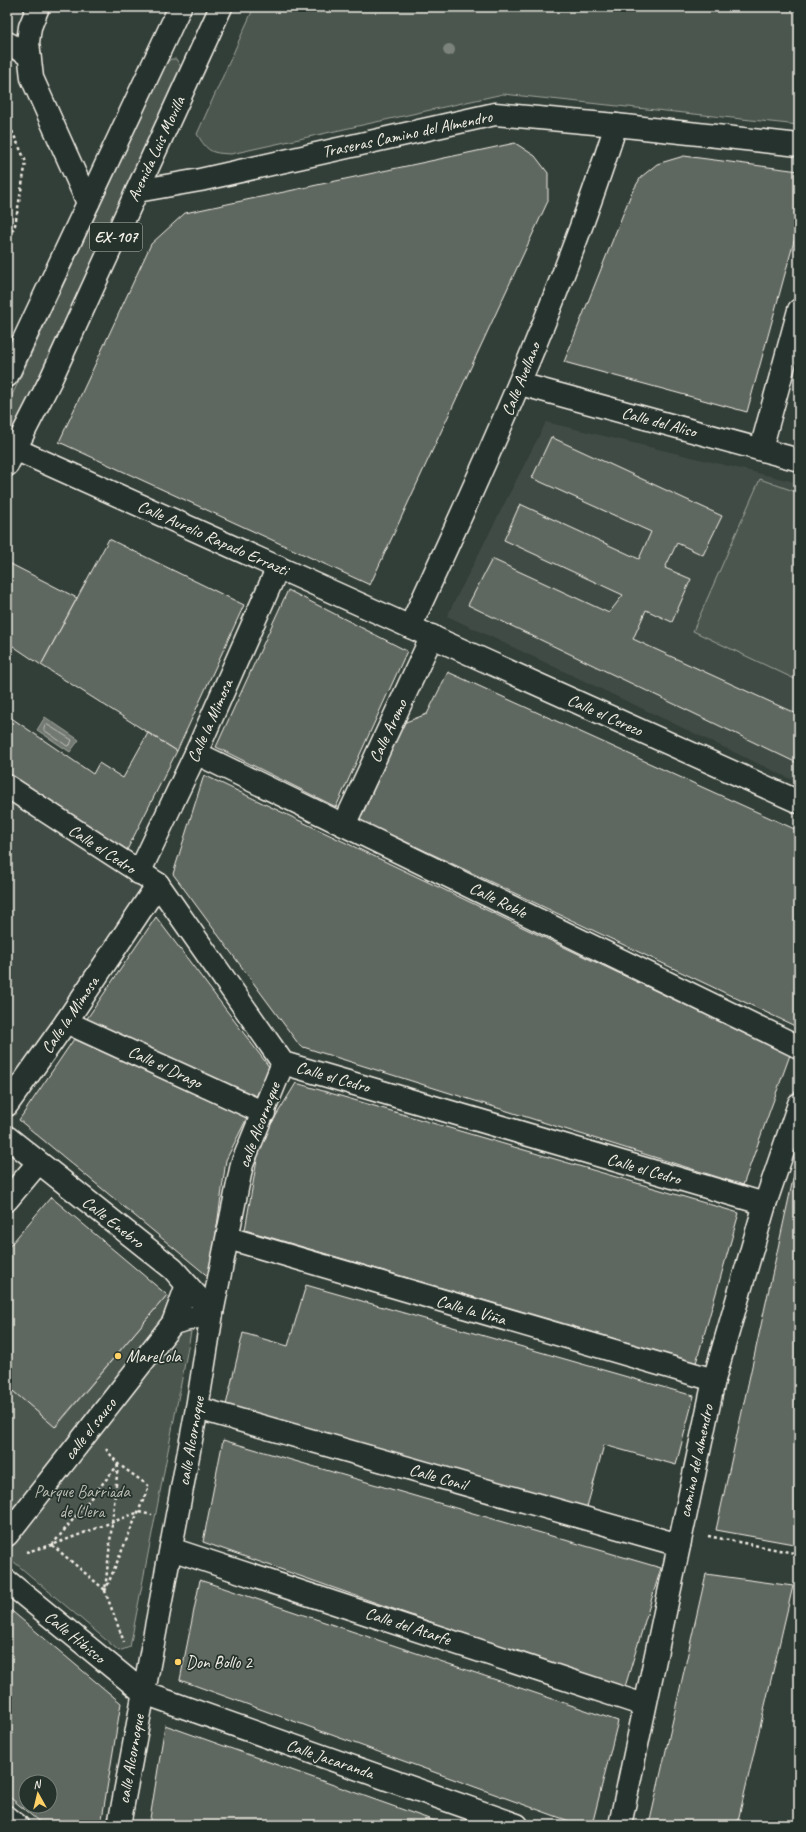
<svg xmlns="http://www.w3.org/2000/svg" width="806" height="1832" font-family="Caveat,sans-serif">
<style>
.built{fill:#404b44}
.green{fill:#4c564f;stroke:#a0a49c}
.water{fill:#727972;stroke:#a6a9a1}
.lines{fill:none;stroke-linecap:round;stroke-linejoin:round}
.shore{stroke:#c0c1b9;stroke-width:1}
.building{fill:#5f6861;stroke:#f4f1e8;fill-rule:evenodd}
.pedestrian-casing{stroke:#f4f1e8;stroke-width:25}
.minor-casing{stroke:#f4f1e8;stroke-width:25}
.primary-casing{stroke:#f4f1e8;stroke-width:25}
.path{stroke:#f4f1e8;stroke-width:2.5;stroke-dasharray:3 3;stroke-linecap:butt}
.pedestrian{stroke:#26332d;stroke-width:22}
.minor{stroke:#26332d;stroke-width:22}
.primary{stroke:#26332d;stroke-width:22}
.tree{fill:#7c837b}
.poi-dot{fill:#ffd166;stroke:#26332d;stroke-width:1.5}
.labels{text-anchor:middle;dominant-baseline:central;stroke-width:3.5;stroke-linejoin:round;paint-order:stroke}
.shield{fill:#26332d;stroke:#b6b8b0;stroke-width:1}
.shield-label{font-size:16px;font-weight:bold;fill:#f4f1e8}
.street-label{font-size:17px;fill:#f4f1e8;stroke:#26332d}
.poi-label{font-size:17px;fill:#f4f1e8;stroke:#26332d;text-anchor:start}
.park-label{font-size:17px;fill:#b9bbb2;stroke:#26332d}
</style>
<rect width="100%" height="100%" fill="#323e38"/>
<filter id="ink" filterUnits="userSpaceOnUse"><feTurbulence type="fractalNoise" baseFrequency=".025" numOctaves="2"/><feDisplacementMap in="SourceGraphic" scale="8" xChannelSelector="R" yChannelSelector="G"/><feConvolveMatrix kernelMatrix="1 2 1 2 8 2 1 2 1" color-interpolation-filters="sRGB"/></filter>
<g filter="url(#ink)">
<!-- built -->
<g class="built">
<polygon points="546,422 799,483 799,783 447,616"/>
<polygon points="7,799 141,886 7,1088"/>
</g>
<!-- green -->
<g class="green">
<path d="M 254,7 L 799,7 L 799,125 L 503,94 L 231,154 C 210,153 208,152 197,134 Z"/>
<polygon points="171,59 176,59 181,67 7,448 7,406 167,62"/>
<polygon points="760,479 799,493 799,681 693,631"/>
<polygon points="167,1295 182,1308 191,1332 130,1647 119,1651 7,1556 7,1386 56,1427"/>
</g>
<!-- water -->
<polygon class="water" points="45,717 79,740 70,752 37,730"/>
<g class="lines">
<!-- shore -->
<polygon class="shore" points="46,724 72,740 70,745 67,746 44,730"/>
</g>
<!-- building -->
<g class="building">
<polygon points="515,143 535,156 548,173 548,201 370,585 59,442 151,244 185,213"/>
<polygon points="684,156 799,171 799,223 747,412 564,362 631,194 641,177 657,164"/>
<polygon points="551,437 722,516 703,555 677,543 665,568 691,579 672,622 646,610 633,639 799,715 799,764 468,605 492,559 609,613 623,595 504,540 520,504 639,559 651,532 532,478"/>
<polygon points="109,539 244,605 177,751 41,665"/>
<polygon points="7,562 77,598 41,665 7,642"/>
<polygon points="288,590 407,651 336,807 216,747"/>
<polygon points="448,672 799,831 799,1021 797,1027 360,820 403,723 427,714"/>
<polygon points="7,715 93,774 99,763 123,778 148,733 177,751 127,850 7,773"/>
<polygon points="204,775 790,1055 743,1185 300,1046 173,874"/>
<polygon points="156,917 270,1068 255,1099 86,1020"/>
<polygon points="74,1039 247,1118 226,1160 210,1278 19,1120"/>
<polygon points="296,1083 739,1213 696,1363 245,1230 260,1142"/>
<polygon points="799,1152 799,1545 716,1530"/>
<polygon points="51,1197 167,1295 55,1427 7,1386 7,1249"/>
<polygon points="306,1285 694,1396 676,1465 604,1445 587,1507 226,1405 243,1333 288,1346"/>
<polygon points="223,1440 661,1568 624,1690 203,1542"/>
<polygon points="706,1574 793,1586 737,1825 649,1825"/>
<polygon points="200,1580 618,1721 592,1825 580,1825 180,1680"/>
<path d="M 7,1607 L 121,1703 L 101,1825 L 43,1825 L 7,1795 ZM 26,1782 L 50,1782 L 50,1806 L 26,1806 Z"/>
<polygon points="165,1725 446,1825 149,1825"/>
</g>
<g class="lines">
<!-- pedestrian casing -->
<g class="pedestrian-casing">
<g id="pedestrian">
<polyline points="173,1323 212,1313"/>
<polyline points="7,1535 173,1323 187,1285"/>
</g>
</g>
<!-- minor casing -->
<g class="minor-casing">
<g id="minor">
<polyline points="38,7 30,27 28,42 32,78 88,203"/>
<polyline points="7,43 29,55"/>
<polyline points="137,191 200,180 495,114 616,125 799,145"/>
<polyline points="520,384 799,460"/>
<polyline points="15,449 799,802"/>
<polyline points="761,449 799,310"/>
<path d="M 410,627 C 486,463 561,297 616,125"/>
<polyline points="196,753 799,1047"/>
<polyline points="7,786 158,884 283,1063 765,1204"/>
<polyline points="344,825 432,636"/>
<polyline points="139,873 196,753 278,567"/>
<polyline points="66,1022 264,1113"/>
<polyline points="7,1105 66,1022 158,884"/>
<polyline points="7,1137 173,1269 212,1313"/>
<polyline points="7,1200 38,1163"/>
<polyline points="228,1238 714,1380"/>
<polyline points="197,1408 679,1545"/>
<polyline points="171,1549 644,1705"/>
<polyline points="7,1581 144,1693 517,1825"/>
<polyline points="7,1817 17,1825"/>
<polyline points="119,1825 197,1408 212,1313 242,1164 283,1063"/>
<polyline points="620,1825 714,1380 765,1204 799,1104"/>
</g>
</g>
<!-- primary casing -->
<g class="primary-casing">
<g id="primary">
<polyline points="7,376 180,7"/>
<polyline points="7,465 51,379 221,7"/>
</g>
</g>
<!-- path -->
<g class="path">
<polyline points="7,120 26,162 15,225 7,243"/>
<polyline points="118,1465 105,1591 124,1642"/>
<polyline points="708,1536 799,1554"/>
<polyline points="52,1545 118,1465"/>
<polyline points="52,1545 105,1590"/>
<polyline points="26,1552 52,1545 139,1512 152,1515"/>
<polyline points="105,1591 149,1486 118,1464 106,1449"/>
</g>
<!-- pedestrian -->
<use href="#pedestrian" class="pedestrian"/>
<!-- minor -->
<use href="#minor" class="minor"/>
<!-- primary -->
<use href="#primary" class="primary"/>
</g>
<!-- trees -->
<circle class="tree" cx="449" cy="50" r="6"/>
</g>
<!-- markers -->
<g class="poi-dot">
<circle cx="118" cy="1356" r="4"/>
<circle cx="178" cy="1662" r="4"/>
</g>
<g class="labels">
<!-- shield labels -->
<rect class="shield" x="90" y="223" width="52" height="28" rx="3"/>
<g class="shield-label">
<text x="116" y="237">EX-107</text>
</g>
<!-- street labels -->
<g class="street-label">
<text transform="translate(407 134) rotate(-12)">Traseras Camino del Almendro</text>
<text transform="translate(156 149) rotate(-65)">Avenida Luis Movilla</text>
<text transform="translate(521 379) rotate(-68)">Calle Avellano</text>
<text transform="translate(659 422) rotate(15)">Calle del Aliso</text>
<text transform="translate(213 538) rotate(24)">Calle Aurelio Rapado Errazti</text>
<text transform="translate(605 715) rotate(24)">Calle el Cerezo</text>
<text transform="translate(210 721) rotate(-66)">Calle la Mimosa</text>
<text transform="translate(388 731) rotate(-65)">Calle Aromo</text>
<text transform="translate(102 849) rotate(33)">Calle el Cedro</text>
<text transform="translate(498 900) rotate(26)">Calle Roble</text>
<text transform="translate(70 1015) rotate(-56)">Calle la Mimosa</text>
<text transform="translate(165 1067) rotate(25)">Calle el Drago</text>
<text transform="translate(333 1077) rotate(16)">Calle el Cedro</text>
<text transform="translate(259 1125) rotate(-69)">calle Alcornoque</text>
<text transform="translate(644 1169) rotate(16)">Calle el Cedro</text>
<text transform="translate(113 1222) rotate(38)">Calle Enebro</text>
<text transform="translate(471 1310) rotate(16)">Calle la Viña</text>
<text transform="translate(90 1429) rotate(-52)">calle el sauco</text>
<text transform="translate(191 1441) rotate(-80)">calle Alcornoque</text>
<text transform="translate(696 1461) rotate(-78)">camino del almendro</text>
<text transform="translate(438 1477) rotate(16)">Calle Conil</text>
<text transform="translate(408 1626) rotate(18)">Calle del Atarfe</text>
<text transform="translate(75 1637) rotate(39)">Calle Hibisco</text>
<text transform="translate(131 1759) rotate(-80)">calle Alcornoque</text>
<text transform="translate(330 1759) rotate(19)">Calle Jacaranda</text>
</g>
<!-- poi labels -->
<g class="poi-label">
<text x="126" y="1356">MareLola</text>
<text x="186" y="1662">Don Bollo 2</text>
</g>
<!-- park labels -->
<g class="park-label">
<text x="82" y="1491">Parque Barriada<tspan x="82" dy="20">de Llera</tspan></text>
</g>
</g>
<!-- margin -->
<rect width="806" height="1832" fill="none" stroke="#26332d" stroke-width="24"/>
<rect x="12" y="12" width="782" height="1808" fill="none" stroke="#f4f1e8" stroke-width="1.5" filter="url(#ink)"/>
<!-- north arrow -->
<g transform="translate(38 1794) rotate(352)"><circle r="19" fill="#26332d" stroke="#787f78"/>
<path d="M0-3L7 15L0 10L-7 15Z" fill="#ffd166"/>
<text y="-6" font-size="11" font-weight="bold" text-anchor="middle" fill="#f4f1e8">N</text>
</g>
</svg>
